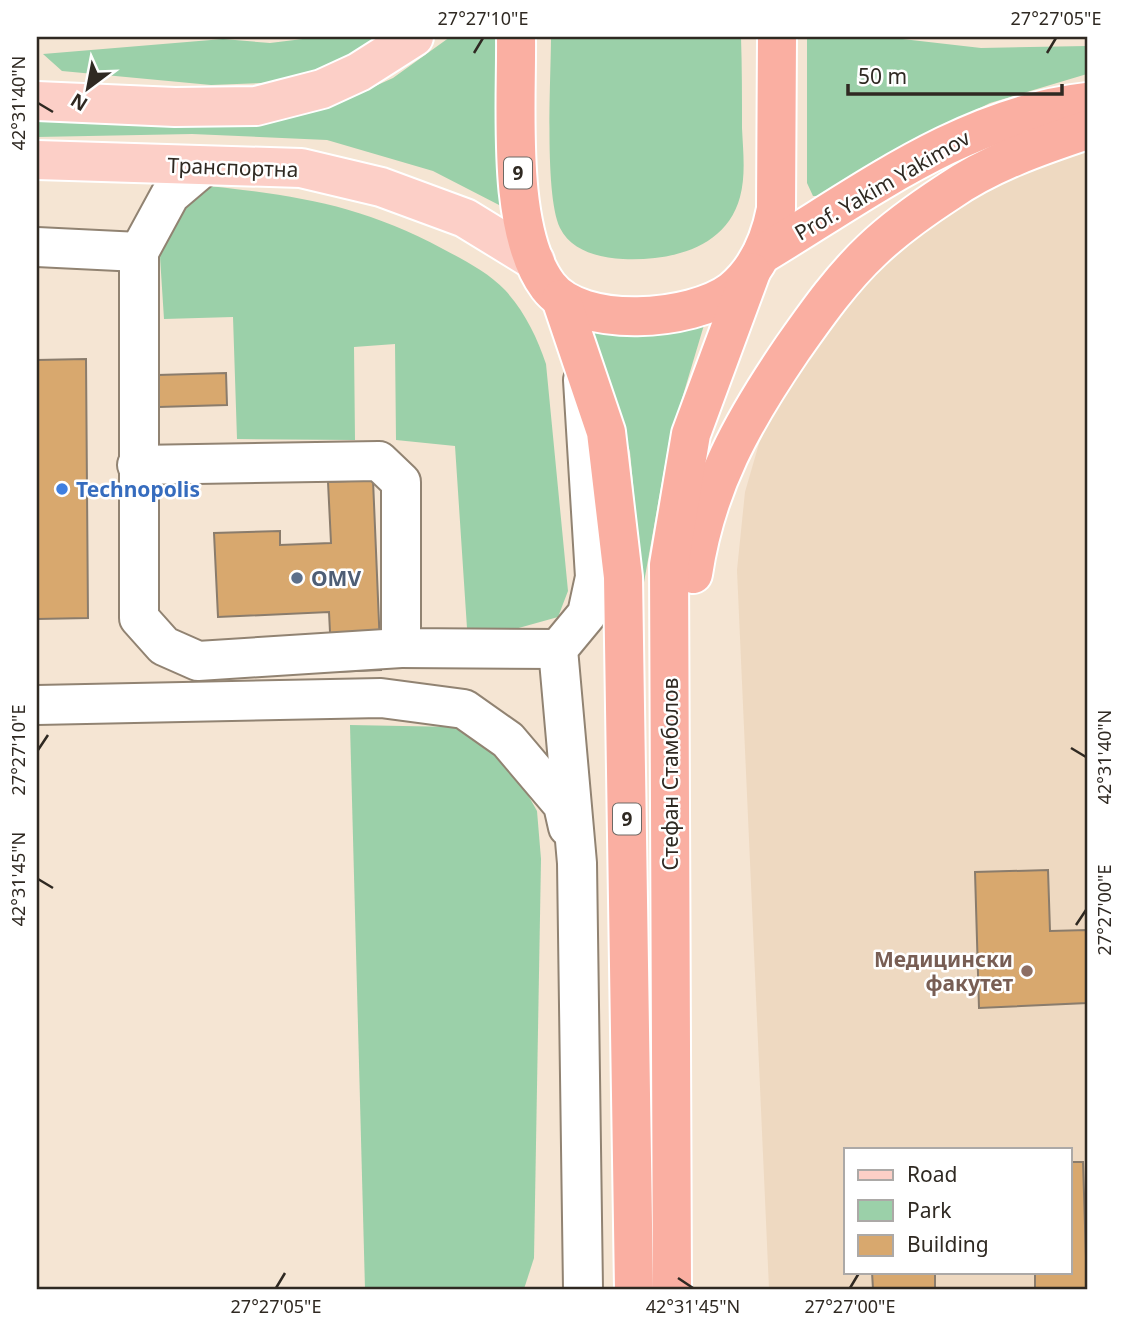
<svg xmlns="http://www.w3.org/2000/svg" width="1124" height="1326" font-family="'Noto Sans',sans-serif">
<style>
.built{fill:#eed9c1;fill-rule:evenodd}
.green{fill:#9bd0a9}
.building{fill:#d8a86e;stroke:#8a7c6c;stroke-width:2}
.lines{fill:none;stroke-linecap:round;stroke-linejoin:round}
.minor-casing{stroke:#918372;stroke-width:42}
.major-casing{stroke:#fff;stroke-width:42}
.highway-casing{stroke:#fff;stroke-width:42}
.minor{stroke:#fff;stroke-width:38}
.major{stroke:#fccfc7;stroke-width:38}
.highway{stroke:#faafa2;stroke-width:38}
.ticks{fill:none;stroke:#2f2922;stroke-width:2.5}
.shop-dot{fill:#3f7fe0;stroke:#fff;stroke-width:2.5}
.service-dot{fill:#5c6f8a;stroke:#fff;stroke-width:2.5}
.education-dot{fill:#8d6e63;stroke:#fff;stroke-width:2.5}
.labels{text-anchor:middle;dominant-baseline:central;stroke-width:5;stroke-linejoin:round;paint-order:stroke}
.shield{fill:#fff;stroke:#6d6964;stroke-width:2}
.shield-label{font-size:19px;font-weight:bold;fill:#2f2922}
.street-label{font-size:21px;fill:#2f2922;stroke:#fff}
.shop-label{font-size:21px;font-weight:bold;fill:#366cbe;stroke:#fff;text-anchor:start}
.service-label{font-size:21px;font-weight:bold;fill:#4e5e75;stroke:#fff;text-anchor:start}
.education-label{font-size:21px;font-weight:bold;fill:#785e54;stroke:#fff;text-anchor:end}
.neatline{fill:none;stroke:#2f2922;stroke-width:2.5}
.ticks-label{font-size:18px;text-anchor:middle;fill:#2f2922}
</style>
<rect width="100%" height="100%" fill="#f5e5d3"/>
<!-- built -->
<path class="built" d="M 1087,143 L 1087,1289 L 769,1289 L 737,570 L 745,492 L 767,416 L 802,346 L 906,228 ZM 846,1149 L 1070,1149 L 1070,1272 L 846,1272 Z"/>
<!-- green -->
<g class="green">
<polygon points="319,37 395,37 368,53 290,82 211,85 62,71 43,54 223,39 270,43"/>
<polygon points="450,37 496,37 501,206 433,171 327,140 192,134 37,137 37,121 196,119 342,101 393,78"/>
<path d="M 551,37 L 741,37 C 742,67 742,97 742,128 C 743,150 746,175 740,197 C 726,249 670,261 623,259 C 600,258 571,251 560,228 C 544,193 551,80 551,37 Z"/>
<polygon points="807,37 885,37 981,48 1087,46 1087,74 990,103 875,160 824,196 813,196 807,183"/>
<path d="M 192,184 C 290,195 355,202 443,249 C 464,260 489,273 505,290 C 525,312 537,337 546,364 L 568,591 L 558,617 L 515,629 L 467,628 L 455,446 L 396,440 L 395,344 L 354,347 L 355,440 L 237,439 L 233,317 L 164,319 L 159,241 Z"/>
<polygon points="707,315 669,442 643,588 630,452 592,328"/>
<polygon points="350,725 456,727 511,765 537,811 541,859 534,1258 524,1289 365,1289"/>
</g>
<!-- building -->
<g class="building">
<polygon points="86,359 88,618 37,619 37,360"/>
<polygon points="226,373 227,405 159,407 158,375"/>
<polygon points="373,480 381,670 332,672 329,612 218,617 214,533 280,531 280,545 331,543 328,482"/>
<polygon points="1048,870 1050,931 1087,930 1087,1003 979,1008 975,872"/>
<polygon points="1070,1162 1083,1162 1087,1289 1035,1289 1035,1272 1070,1272"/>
<polygon points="872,1272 935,1272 935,1289 873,1289"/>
</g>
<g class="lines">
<!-- minor casing -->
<g class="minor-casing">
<g id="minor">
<polyline points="203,167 170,195 139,252 139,618 164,646 198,661 401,648"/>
<polyline points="37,247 139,252"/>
<polyline points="583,380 595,577 587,614 558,649 577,863 583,1289"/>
<polyline points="137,465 379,461 401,482 401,648 558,649"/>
<polyline points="37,705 381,698 464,709 508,740 563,805 568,827"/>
</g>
</g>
<!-- major casing -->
<g class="major-casing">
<g id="major">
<polyline points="37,101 175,107 256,106 322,89 359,72 414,37"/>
<polyline points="37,160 301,168 381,187 465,218 535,261"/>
</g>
</g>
<!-- highway casing -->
<g class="highway-casing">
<g id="highway">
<path d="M 516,37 C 517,106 506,230 548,286 C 581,330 692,321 732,291 C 758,270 770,240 776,209 L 777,37"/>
<path d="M 761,255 C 864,193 964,116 1087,102"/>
<polyline points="561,299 606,432 623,577 634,1289"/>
<path d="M 693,574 C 706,486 743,421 792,349 C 816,315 841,279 872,250 C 894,229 922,209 948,192 C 990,163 1039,146 1087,130"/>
<polyline points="672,1289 669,565 691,434 751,272"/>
</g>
</g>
<!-- minor -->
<use href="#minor" class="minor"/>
<!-- major -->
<use href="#major" class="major"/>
<!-- highway -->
<use href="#highway" class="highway"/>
</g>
<!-- ticks -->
<path class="ticks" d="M 474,53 L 483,38M 1047,53 L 1056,38M 38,103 L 53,112M 1071,748 L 1086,757M 38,750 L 48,735M 38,879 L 53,888M 1076,925 L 1086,910M 678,1278 L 693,1288M 276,1288 L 285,1273M 850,1288 L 859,1273"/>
<!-- markers -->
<circle class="shop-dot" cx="62" cy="489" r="7"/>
<circle class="service-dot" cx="297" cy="578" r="7"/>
<circle class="education-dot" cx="1027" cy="971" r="7"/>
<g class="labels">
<!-- shield labels -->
<g class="shield">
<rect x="504" y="157.5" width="28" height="31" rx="5"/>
<rect x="613" y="803.5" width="28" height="31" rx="5"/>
</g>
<g class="shield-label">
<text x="518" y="173">9</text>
<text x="627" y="819">9</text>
</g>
<!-- street labels -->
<g class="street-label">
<text transform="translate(233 167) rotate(2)">Транспортна</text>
<text transform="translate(882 185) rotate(-30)">Prof. Yakim Yakimov</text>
<text transform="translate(670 774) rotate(-90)">Стефан Стамболов</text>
</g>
<!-- shop labels -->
<g class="shop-label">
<text x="76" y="489">Technopolis</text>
</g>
<!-- service labels -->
<g class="service-label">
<text x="311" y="578">OMV</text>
</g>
<!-- education labels -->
<g class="education-label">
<text x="1013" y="959">Медицински<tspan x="1013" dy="24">факутет</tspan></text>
</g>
</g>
<!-- border -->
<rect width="1124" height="1326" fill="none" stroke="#ffffff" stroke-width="77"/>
<!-- legend -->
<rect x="844" y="1148" width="228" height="126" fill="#ffffff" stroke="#aca9a7" stroke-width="2"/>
<rect x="858" y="1170" width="35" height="10" fill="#fccfc7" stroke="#aca9a7" stroke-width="2"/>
<text x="907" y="1182" font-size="21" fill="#2f2922">Road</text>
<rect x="858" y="1200" width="35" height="21" fill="#9bd0a9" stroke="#aca9a7" stroke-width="2"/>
<text x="907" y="1218" font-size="21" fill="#2f2922">Park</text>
<rect x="858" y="1235" width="35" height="21" fill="#d8a86e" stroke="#aca9a7" stroke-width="2"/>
<text x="907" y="1252" font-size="21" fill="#2f2922">Building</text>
<!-- north arrow -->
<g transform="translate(88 88) rotate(212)" stroke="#ffffff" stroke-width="5" paint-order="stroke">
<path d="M0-5L12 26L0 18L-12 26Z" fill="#2f2922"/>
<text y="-10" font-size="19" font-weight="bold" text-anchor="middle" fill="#2f2922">N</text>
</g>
<!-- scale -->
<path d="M848 84v10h214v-10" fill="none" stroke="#2f2922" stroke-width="3.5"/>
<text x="858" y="84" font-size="21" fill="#2f2922" stroke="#ffffff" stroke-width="5" paint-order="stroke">50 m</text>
<rect x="38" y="38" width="1048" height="1250" class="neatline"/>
<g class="ticks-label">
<text x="483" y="25">27°27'10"E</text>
<text x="1056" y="25">27°27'05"E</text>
<text transform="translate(19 103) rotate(-90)" y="6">42°31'40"N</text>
<text transform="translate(19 750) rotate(-90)" y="6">27°27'10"E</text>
<text transform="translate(1105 757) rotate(-90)" y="6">42°31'40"N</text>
<text transform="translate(19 879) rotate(-90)" y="6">42°31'45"N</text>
<text transform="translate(1105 910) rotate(-90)" y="6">27°27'00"E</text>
<text x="276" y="1313">27°27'05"E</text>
<text x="693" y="1313">42°31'45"N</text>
<text x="850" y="1313">27°27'00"E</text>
</g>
</svg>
